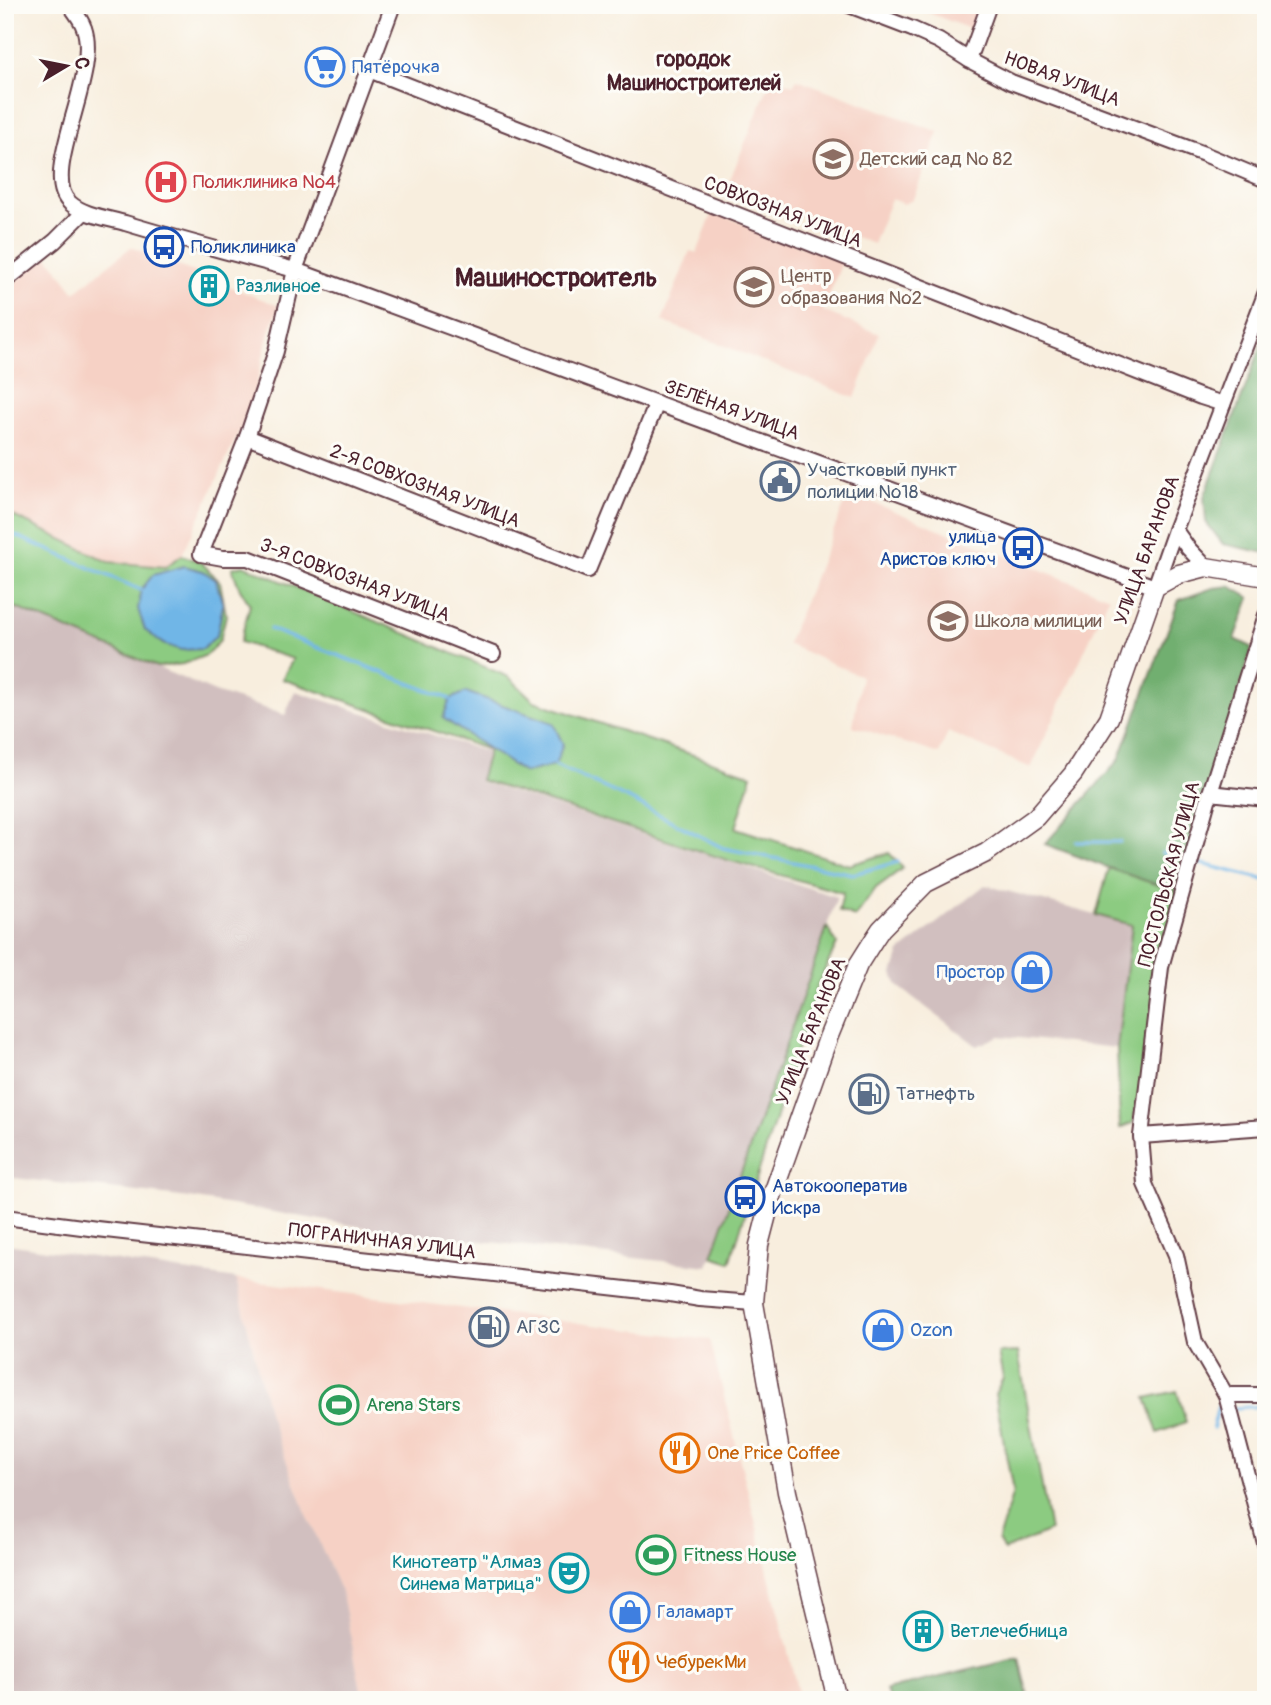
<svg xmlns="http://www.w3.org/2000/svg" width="1271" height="1705" font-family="Pangolin,sans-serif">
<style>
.built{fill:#f6d1c5}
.industrial{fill:#d1bfbf}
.green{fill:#8ccb81;stroke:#6b7556;stroke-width:2}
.forest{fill:#71af6f;stroke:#5e674d;stroke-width:2}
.water{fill:#70b6e7;stroke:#5d6a89;stroke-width:2}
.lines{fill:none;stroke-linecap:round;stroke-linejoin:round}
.stream{stroke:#70b6e7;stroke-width:3.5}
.minor-casing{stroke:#643e46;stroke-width:18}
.major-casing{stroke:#643e46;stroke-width:21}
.minor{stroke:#fff;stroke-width:14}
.major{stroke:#fff;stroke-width:18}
.labels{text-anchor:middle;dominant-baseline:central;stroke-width:6;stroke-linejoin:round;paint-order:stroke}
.shop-label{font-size:19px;fill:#366cbe;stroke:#fdfcf7;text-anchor:start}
.street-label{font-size:19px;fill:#4a1f2b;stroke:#fdfcf7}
.education-label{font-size:19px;fill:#785e54;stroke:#fdfcf7;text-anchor:start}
.health-label{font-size:19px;fill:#be3a42;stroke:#fdfcf7;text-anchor:start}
.transit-label{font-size:19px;fill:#164399;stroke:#fdfcf7;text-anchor:start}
.culture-label{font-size:19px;fill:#0d838f;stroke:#fdfcf7;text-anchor:start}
.service-label{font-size:19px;fill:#4e5e75;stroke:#fdfcf7;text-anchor:start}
.leisure-label{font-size:19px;fill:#27864d;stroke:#fdfcf7;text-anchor:start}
.food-label{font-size:19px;fill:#c56008;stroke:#fdfcf7;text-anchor:start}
.neighbourhood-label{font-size:21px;font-weight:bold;fill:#4a1f2b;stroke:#fdfcf7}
.district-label{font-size:26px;font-weight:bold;fill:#4a1f2b;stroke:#fdfcf7}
</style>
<rect width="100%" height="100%" fill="#fdfcf7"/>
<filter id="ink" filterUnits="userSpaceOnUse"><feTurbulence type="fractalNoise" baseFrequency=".0143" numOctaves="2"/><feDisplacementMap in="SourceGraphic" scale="14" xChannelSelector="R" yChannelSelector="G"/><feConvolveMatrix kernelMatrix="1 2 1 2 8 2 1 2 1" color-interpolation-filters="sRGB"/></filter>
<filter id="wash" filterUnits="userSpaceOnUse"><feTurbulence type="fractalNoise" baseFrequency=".00686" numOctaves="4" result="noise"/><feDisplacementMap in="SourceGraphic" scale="28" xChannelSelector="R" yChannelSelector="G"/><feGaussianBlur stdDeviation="1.57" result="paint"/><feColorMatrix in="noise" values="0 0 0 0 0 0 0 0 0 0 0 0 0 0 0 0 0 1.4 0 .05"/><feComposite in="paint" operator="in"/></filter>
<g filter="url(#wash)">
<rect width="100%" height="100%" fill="#f8eede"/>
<!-- built -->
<g class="built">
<polygon points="909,5 984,5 975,31"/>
<polygon points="772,77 793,85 797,79 939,132 913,199 904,204 891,199 873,244 727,187"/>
<polygon points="713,212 842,262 823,311 879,334 855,398 662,321 690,251 697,253"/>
<polygon points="131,247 279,306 267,340 252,404 182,555 165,567 109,562 5,512 5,290 48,257 75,292"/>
<polygon points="849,493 1109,597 1031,768 948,732 939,754 853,726 861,676 787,644"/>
<polygon points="236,1279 710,1340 800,1700 363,1700 342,1594 305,1510 269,1415"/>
</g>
<!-- industrial -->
<g class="industrial">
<polygon points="5,603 215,692 285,715 295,691 487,752 480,782 837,897 708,1266 380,1230 190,1198 5,1177"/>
<polygon points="985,885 1132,925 1117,1048 999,1036 977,1046 898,986 893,974 900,952"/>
<polygon points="7,1244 236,1279 269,1415 305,1510 342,1594 363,1700 5,1700 5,1246"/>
</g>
<!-- green -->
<g class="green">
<polygon points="5,512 109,562 165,567 182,555 201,562 220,582 226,615 220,640 207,655 183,664 157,667 5,603"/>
<polygon points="243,565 509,677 534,701 752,775 736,828 849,865 889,853 903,868 876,888 855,917 839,911 843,893 727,860 480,780 489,750 282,679 293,659 240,642 250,605 239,587 232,568"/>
<polygon points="1109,868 1181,893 1133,1123 1120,1128 1117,1048 1132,925 1096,915"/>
<polygon points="827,927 837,944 818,984 730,1262 712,1256"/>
<polygon points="1018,1352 1050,1531 1004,1550 998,1540 1013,1492 995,1394 1003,1378 998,1353"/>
<polygon points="1177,1391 1186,1422 1158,1433 1146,1398"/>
</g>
<!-- forest -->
<g class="forest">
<polygon points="1266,333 1266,553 1223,544 1206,522 1204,497"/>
<polygon points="1230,586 1250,598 1235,639 1252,647 1181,893 1109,868 1045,844 1119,760 1179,600 1213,588"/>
<polygon points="1019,1658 1029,1700 889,1700 886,1690"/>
</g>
<!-- water -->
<g class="water">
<polygon points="184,566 203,571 216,580 223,605 217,635 203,649 181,650 163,644 145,630 138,609 141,590 153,575"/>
<polygon points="466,692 553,723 563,744 555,765 524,773 443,718 450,699"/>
</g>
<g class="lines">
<!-- stream -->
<g class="stream">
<polyline points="5,531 141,590"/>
<polyline points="270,629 450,699"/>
<polyline points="555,765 631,800 723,848 853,874 898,862"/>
<polyline points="1076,842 1120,842"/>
<polyline points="1162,853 1186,859"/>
<polyline points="1198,863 1266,880"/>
<polyline points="1235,1408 1266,1406"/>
<polyline points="1213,1428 1218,1407"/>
</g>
</g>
</g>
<g filter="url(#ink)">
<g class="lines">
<!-- minor casing -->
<g class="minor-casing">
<g id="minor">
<path d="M 70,5 C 75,12 81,19 84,28 C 101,75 38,175 70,203 C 83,215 107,218 125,223 C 181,240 238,255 295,270 L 1155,587 L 1175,530 L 1266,292"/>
<polyline points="393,5 295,270 276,351 247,437 201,554 223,558 248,558 493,654"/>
<polyline points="849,5 912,29 939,41 969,60 1011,82 1204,154 1266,180"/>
<polyline points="969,60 989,5"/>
<polyline points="369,70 1201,397 1223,404"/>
<polyline points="5,281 55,241 84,212"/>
<polyline points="247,437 588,570 657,403"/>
<polyline points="1175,530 1188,548 1206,567"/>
<polyline points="1266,615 1210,793 1161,967 1141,1136 1145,1184 1176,1255 1195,1342 1226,1395 1266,1547"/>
<polyline points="1210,793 1266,799"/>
<polyline points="1141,1136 1266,1127"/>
<polyline points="5,1217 97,1229 670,1294 700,1299 754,1303"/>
<polyline points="1226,1395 1266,1395"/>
</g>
</g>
<!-- major casing -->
<g class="major-casing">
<polyline id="major" points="837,1700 787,1492 754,1303 759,1245 771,1199 828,1038 858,965 875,938 881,929 926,883 986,853 1036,817 1073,774 1109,718 1155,587 1179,574 1206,567 1266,577"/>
</g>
<!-- minor -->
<use href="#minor" class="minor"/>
<!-- major -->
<use href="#major" class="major"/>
</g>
</g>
<!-- icons -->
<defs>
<g id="supermarket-ring" transform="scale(2.0125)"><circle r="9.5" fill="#fdfcf7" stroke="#3f7fe0" stroke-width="1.5"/><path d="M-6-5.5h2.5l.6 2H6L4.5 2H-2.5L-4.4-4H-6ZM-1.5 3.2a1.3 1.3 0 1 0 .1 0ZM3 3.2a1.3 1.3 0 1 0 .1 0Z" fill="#3f7fe0"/></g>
<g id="school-ring" transform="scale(2.0125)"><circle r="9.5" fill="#fdfcf7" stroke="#8d6e63" stroke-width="1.5"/><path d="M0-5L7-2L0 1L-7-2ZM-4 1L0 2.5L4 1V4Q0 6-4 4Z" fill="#8d6e63"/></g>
<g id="hospital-ring" transform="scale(2.0125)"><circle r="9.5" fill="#fdfcf7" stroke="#e0444e" stroke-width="1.5"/><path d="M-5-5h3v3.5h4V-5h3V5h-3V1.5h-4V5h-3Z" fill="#e0444e"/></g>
<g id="bus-ring" transform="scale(2.0125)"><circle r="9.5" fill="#fdfcf7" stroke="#1a4fb4" stroke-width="1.5"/><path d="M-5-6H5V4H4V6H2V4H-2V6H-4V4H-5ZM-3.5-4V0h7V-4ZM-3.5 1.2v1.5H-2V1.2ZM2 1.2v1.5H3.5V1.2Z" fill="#1a4fb4"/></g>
<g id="building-ring" transform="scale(2.0125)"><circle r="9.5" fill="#fdfcf7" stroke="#0f9aa8" stroke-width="1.5"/><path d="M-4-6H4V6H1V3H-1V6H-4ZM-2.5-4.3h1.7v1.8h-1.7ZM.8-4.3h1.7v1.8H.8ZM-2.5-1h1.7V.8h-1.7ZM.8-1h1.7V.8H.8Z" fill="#0f9aa8"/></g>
<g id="civic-ring" transform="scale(2.0125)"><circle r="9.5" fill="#fdfcf7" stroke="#5c6f8a" stroke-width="1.5"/><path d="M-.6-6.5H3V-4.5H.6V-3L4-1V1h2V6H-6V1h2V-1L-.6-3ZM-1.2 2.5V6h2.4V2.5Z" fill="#5c6f8a"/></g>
<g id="university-ring" transform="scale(2.0125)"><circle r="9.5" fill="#fdfcf7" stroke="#8d6e63" stroke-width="1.5"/><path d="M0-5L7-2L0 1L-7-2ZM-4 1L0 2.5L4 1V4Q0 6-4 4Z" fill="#8d6e63"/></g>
<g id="shop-ring" transform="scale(2.0125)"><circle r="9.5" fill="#fdfcf7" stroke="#3f7fe0" stroke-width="1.5"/><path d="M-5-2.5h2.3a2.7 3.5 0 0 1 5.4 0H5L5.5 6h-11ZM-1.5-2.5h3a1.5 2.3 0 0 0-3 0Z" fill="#3f7fe0"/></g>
<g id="fuel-ring" transform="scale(2.0125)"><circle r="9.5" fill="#fdfcf7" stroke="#5c6f8a" stroke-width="1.5"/><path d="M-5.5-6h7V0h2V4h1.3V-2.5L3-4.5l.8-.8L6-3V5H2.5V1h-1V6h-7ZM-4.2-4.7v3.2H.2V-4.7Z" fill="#5c6f8a"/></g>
<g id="stadium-ring" transform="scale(2.0125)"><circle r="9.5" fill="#fdfcf7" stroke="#2e9e5b" stroke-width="1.5"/><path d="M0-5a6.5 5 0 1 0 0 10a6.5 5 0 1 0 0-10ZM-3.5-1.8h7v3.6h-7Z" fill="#2e9e5b"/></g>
<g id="restaurant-ring" transform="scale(2.0125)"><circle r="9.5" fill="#fdfcf7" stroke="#e8710a" stroke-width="1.5"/><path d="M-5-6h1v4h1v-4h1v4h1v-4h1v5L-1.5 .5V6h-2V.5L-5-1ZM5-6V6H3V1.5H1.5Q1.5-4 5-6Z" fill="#e8710a"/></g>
<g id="theatre-ring" transform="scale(2.0125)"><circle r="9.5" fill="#fdfcf7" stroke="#0f9aa8" stroke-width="1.5"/><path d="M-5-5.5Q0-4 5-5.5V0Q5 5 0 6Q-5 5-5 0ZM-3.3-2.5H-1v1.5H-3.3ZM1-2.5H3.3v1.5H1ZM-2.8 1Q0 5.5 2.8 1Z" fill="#0f9aa8"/></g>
</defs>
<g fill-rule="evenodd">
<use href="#supermarket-ring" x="325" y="67"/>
<use href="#school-ring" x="833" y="159"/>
<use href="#hospital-ring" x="166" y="182"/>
<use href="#bus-ring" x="164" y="247"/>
<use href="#building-ring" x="209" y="286"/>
<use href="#school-ring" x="754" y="287"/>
<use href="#civic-ring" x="780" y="481"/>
<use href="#bus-ring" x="1023" y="548"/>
<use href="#university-ring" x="948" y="621"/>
<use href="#shop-ring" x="1032" y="972"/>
<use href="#fuel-ring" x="869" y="1094"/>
<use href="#bus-ring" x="745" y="1197"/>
<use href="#fuel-ring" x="489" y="1327"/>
<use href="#shop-ring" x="883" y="1330"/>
<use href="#stadium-ring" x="339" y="1405"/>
<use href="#restaurant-ring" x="680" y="1453"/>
<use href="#stadium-ring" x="656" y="1555"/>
<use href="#theatre-ring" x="569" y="1573"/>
<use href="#shop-ring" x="630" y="1612"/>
<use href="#building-ring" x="923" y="1631"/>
<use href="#restaurant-ring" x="629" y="1662"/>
</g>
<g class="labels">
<!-- shop labels -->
<g class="shop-label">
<text x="352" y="67">Пятёрочка</text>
<text x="1005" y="972" text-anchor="end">Простор</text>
<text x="910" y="1330">Ozon</text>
<text x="657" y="1612">Галамарт</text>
</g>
<!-- street labels -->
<g class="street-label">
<text transform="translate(1062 79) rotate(21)">НОВАЯ УЛИЦА</text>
<text transform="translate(783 212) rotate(21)">СОВХОЗНАЯ УЛИЦА</text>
<text transform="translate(732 410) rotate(20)">ЗЕЛЁНАЯ УЛИЦА</text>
<text transform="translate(425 486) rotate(21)">2-Я СОВХОЗНАЯ УЛИЦА</text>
<text transform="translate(1147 550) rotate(-70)">УЛИЦА БАРАНОВА</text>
<text transform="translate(355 580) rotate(21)">3-Я СОВХОЗНАЯ УЛИЦА</text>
<text transform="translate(1169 874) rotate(-75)">ПОСТОЛЬСКАЯ УЛИЦА</text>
<text transform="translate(811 1031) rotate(-68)">УЛИЦА БАРАНОВА</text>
<text transform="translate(382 1241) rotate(7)">ПОГРАНИЧНАЯ УЛИЦА</text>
</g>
<!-- education labels -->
<g class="education-label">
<text x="860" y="159">Детский сад № 82</text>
<text x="781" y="276">Центр<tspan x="781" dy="22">образования №2</tspan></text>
<text x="975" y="621">Школа милиции</text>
</g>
<!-- health labels -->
<g class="health-label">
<text x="193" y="182">Поликлиника №4</text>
</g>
<!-- transit labels -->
<g class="transit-label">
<text x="191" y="247">Поликлиника</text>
<text x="996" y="537" text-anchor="end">улица<tspan x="996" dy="22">Аристов ключ</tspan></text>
<text x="772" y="1186">Автокооператив<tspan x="772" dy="22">Искра</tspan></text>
</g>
<!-- culture labels -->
<g class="culture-label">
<text x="236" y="286">Разливное</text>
<text x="542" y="1562" text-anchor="end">Кинотеатр "Алмаз<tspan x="542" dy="22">Синема Матрица"</tspan></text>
<text x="950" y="1631">Ветлечебница</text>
</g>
<!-- service labels -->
<g class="service-label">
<text x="807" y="470">Участковый пункт<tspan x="807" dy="22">полиции №18</tspan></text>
<text x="896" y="1094">Татнефть</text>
<text x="516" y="1327">АГЗС</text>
</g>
<!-- leisure labels -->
<g class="leisure-label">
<text x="366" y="1405">Arena Stars</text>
<text x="683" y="1555">Fitness House</text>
</g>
<!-- food labels -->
<g class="food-label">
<text x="707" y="1453">One Price Coffee</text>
<text x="656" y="1662">ЧебурекМи</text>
</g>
<!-- neighbourhood labels -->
<g class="neighbourhood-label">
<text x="694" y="59">городок<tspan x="694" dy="24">Машиностроителей</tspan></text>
</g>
<!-- district labels -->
<g class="district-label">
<text x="556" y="278">Машиностроитель</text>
</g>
</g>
<!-- margin -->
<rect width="1271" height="1705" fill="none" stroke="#fdfcf7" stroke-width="28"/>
<!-- north arrow -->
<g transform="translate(66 66) rotate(80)" stroke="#fdfcf7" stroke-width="5" paint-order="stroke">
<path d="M0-5L12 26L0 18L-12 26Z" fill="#4a1f2b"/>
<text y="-10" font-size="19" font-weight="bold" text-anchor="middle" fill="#4a1f2b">С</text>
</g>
</svg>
